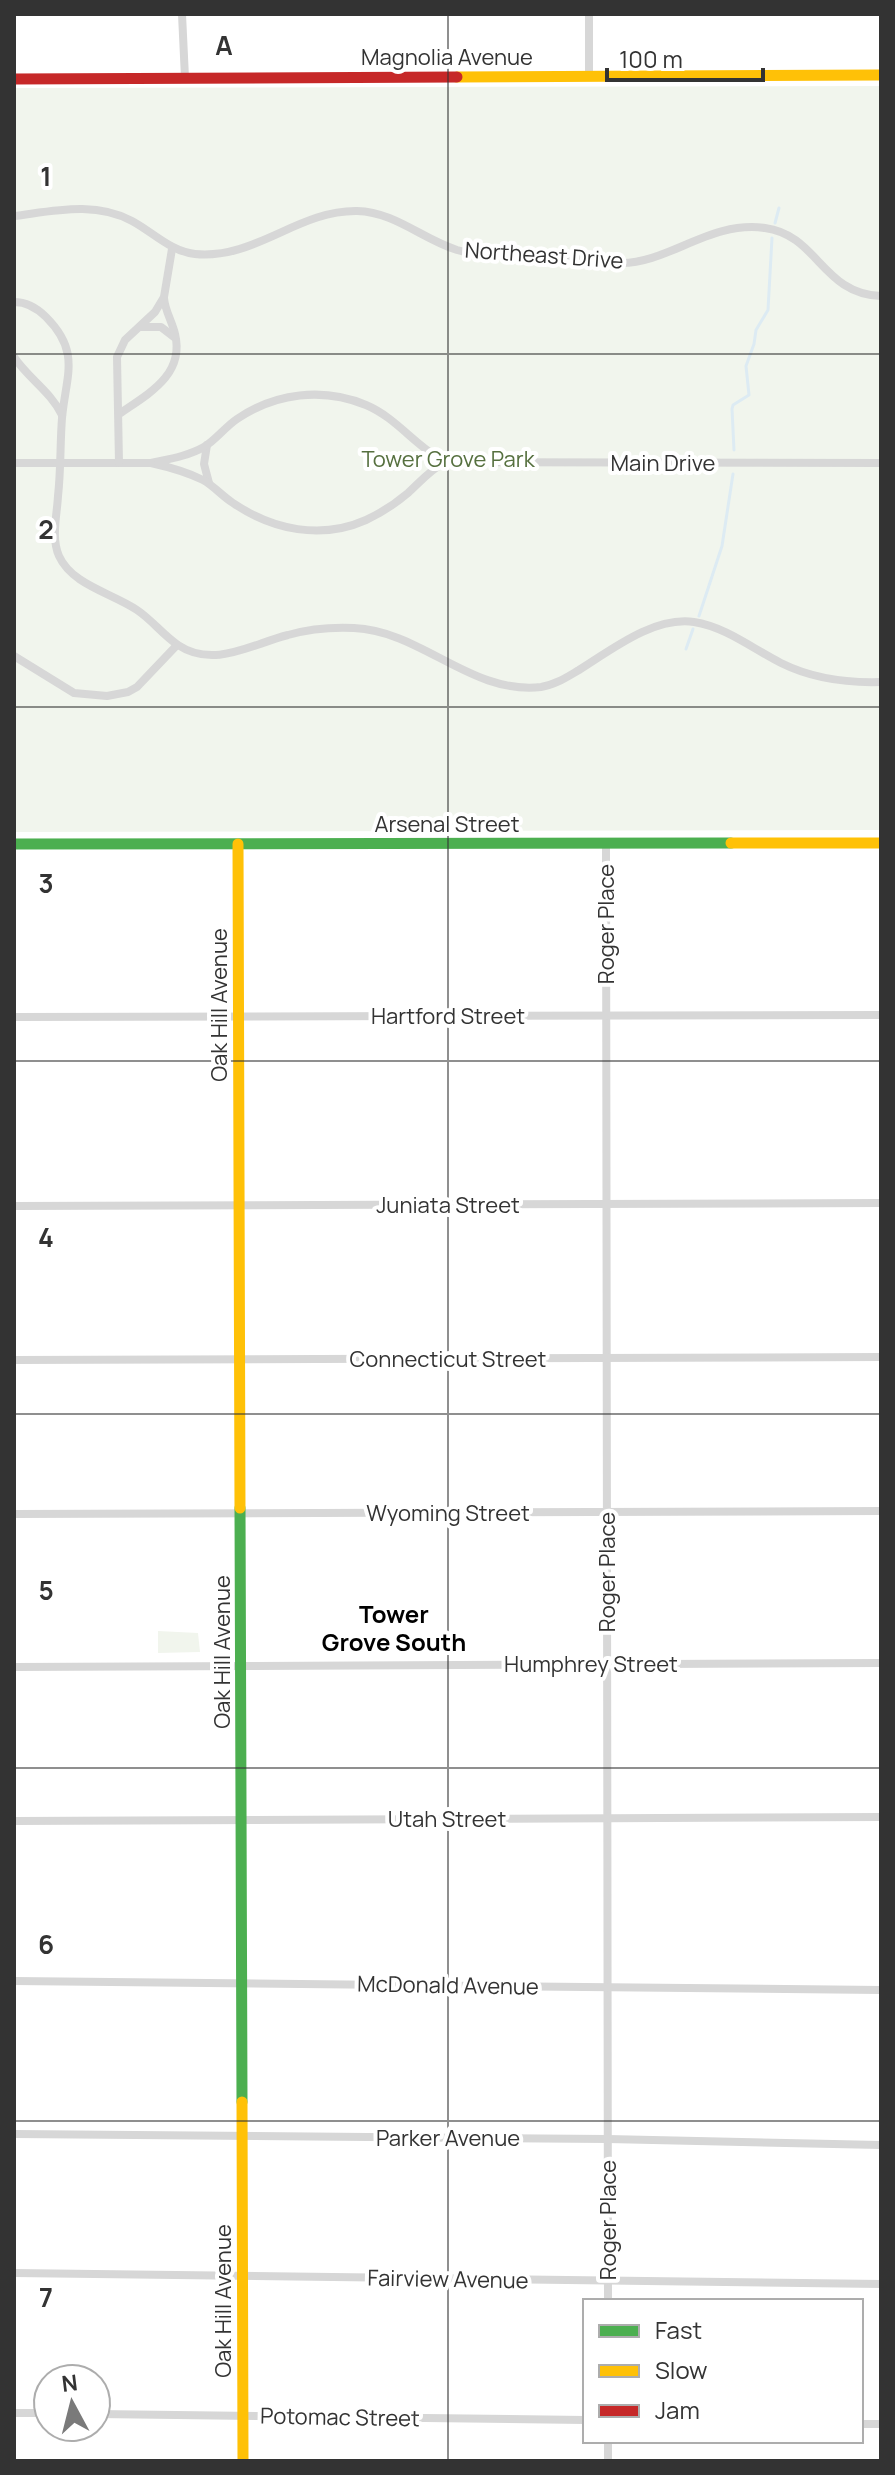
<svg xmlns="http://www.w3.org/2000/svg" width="895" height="2475" font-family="Manrope,sans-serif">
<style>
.green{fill:#f1f5ed}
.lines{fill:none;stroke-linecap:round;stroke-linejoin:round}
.stream{stroke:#ddebf3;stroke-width:3}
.street{stroke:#d7d7d7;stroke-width:8}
.fast{stroke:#4caf50;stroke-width:11}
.slow{stroke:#ffc107;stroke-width:11}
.jam{stroke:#c62828;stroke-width:11}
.grid{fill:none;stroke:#333;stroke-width:2;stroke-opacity:0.55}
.labels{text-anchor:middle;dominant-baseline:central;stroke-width:8;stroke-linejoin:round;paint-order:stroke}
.street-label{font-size:22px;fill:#333;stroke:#fff}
.park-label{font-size:22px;fill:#56703f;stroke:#fff}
.neighbourhood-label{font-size:24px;font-weight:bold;fill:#000;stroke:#fff}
.grid-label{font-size:26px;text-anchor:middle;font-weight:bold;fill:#333;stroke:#fff;stroke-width:8;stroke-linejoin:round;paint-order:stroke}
</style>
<rect width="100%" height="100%" fill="#fff"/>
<!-- green -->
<g class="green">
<polygon points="881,86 881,830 14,832 14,88"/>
<polygon points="158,1631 198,1633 200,1652 158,1653"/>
</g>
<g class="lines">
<!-- stream -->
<g class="stream">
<polyline points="775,223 779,208"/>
<polyline points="734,450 732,409 733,405 749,395 746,366 754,344 756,330 768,310 772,238"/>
<polyline points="699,616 722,546 733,474"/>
<polyline points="686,649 693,629"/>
</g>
<!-- street -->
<g class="street">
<polyline points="182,14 185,78"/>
<polyline points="589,14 589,76"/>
<path d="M 14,216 C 54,211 95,201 132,221 C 154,233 170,251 195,254 C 255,260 298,210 357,211 C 395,212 422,239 457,250 C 487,258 523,251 554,254 C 576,256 597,262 620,263 C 668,264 710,220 765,228 C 818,235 822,294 881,296"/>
<path d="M 14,302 C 27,302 37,308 46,317 C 81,352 66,375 62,418 C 60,444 61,470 58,496 C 57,515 51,538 59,556 C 72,585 112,593 137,610 C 152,620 163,635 178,645 C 214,669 252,644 288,635 C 309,629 332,627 354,628 C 422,631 471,695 541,687 C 555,685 567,677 579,670 C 611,650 654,616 694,622 C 726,627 753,649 781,663 C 811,678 848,683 881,682"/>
<polyline points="140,327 161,327 174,337"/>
<path d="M 14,357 C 28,378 51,392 62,415"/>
<path d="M 119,414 C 148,394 185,375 175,334 C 172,321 165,311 164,298"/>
<polyline points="207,445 204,464 209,483"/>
<path d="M 445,462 C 416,447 397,418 366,405 C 323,387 275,393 237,419 C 225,427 216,440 204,447 C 188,456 169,459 151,463 C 169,467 187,472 203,480 C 214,486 222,496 233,503 C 273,530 321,540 366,520 C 381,513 395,504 408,493 C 420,482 430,470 445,462 L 881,463"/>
<polyline points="14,463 151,463"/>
<polyline points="119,463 117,357 125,340 155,312 164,297 172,249"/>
<polyline points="14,656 74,693 107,696 128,692 137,687 177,645"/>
<polyline points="606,843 608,2301"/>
<polyline points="14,1017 881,1015"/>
<polyline points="14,1206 881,1203"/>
<polyline points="14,1360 881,1357"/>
<polyline points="14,1514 881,1511"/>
<polyline points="14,1667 881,1663"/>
<polyline points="14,1821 881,1817"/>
<polyline points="14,1981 881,1990"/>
<polyline points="14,2134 608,2139 881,2145"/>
<polyline points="14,2273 881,2284"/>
<polyline points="14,2413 48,2413"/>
<polyline points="96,2414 585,2420"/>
<polyline points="861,2424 881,2424"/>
<polyline points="608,2441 608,2461"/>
</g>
<!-- fast -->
<g class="fast">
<polyline points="14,844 731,843"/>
<polyline points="240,1508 242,2102"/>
</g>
<!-- slow -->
<g class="slow">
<polyline points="457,77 881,75"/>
<polyline points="731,843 881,843"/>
<polyline points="238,844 240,1508"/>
<polyline points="242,2102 243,2461"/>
</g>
<!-- jam -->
<polyline class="jam" points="14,79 457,77"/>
</g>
<!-- grid -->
<path class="grid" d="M 448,14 L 448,2461M 14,354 L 881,354M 14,707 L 881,707M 14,1061 L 881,1061M 14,1414 L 881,1414M 14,1768 L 881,1768M 14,2121 L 881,2121"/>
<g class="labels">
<!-- street labels -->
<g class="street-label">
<text x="447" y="57">Magnolia Avenue</text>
<text transform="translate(544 255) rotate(4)">Northeast Drive</text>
<text x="663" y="463">Main Drive</text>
<text x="447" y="824">Arsenal Street</text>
<text transform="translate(606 924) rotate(-90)">Roger Place</text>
<text transform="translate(219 1005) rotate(-90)">Oak Hill Avenue</text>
<text x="448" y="1016">Hartford Street</text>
<text x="448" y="1205">Juniata Street</text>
<text x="448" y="1359">Connecticut Street</text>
<text x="448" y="1513">Wyoming Street</text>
<text transform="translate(607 1572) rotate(-90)">Roger Place</text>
<text transform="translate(222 1652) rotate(-90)">Oak Hill Avenue</text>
<text x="591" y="1664">Humphrey Street</text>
<text x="447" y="1819">Utah Street</text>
<text transform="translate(448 1985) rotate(1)">McDonald Avenue</text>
<text x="448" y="2138">Parker Avenue</text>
<text transform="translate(608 2220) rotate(-90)">Roger Place</text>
<text transform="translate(448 2279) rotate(1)">Fairview Avenue</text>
<text transform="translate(223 2301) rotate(-90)">Oak Hill Avenue</text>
<text transform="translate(340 2417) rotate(1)">Potomac Street</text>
</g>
<!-- park labels -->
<g class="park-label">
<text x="448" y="459">Tower Grove Park</text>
</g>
<!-- neighbourhood labels -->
<g class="neighbourhood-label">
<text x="394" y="1613">Tower<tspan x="394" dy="28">Grove South</tspan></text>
</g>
</g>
<g class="grid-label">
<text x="224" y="55">A</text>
<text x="46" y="186">1</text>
<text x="46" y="539">2</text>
<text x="46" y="893">3</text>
<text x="46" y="1247">4</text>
<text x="46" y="1600">5</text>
<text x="46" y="1954">6</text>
<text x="46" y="2307">7</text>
</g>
<!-- border -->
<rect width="895" height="2475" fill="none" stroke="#333333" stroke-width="32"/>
<!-- legend -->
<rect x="583" y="2299" width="280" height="144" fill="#ffffff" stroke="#adadad" stroke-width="2"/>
<rect x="599" y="2325" width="40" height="12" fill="#4caf50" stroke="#adadad" stroke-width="2"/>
<text x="655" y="2339" font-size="24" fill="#333333">Fast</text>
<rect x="599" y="2365" width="40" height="12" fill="#ffc107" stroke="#adadad" stroke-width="2"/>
<text x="655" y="2379" font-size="24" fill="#333333">Slow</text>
<rect x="599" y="2405" width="40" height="12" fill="#c62828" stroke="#adadad" stroke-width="2"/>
<text x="655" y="2419" font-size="24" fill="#333333">Jam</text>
<!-- north arrow -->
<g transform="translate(72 2403) rotate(353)"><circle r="38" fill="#ffffff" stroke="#adadad" stroke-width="2"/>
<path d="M0-6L14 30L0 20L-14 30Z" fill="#7a7a7a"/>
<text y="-12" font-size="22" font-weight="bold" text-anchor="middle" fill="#333333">N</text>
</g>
<!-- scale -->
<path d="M607 68v12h156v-12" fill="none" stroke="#333333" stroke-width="4"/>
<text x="619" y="68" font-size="24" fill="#333333" stroke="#ffffff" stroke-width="6" paint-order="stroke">100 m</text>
</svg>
